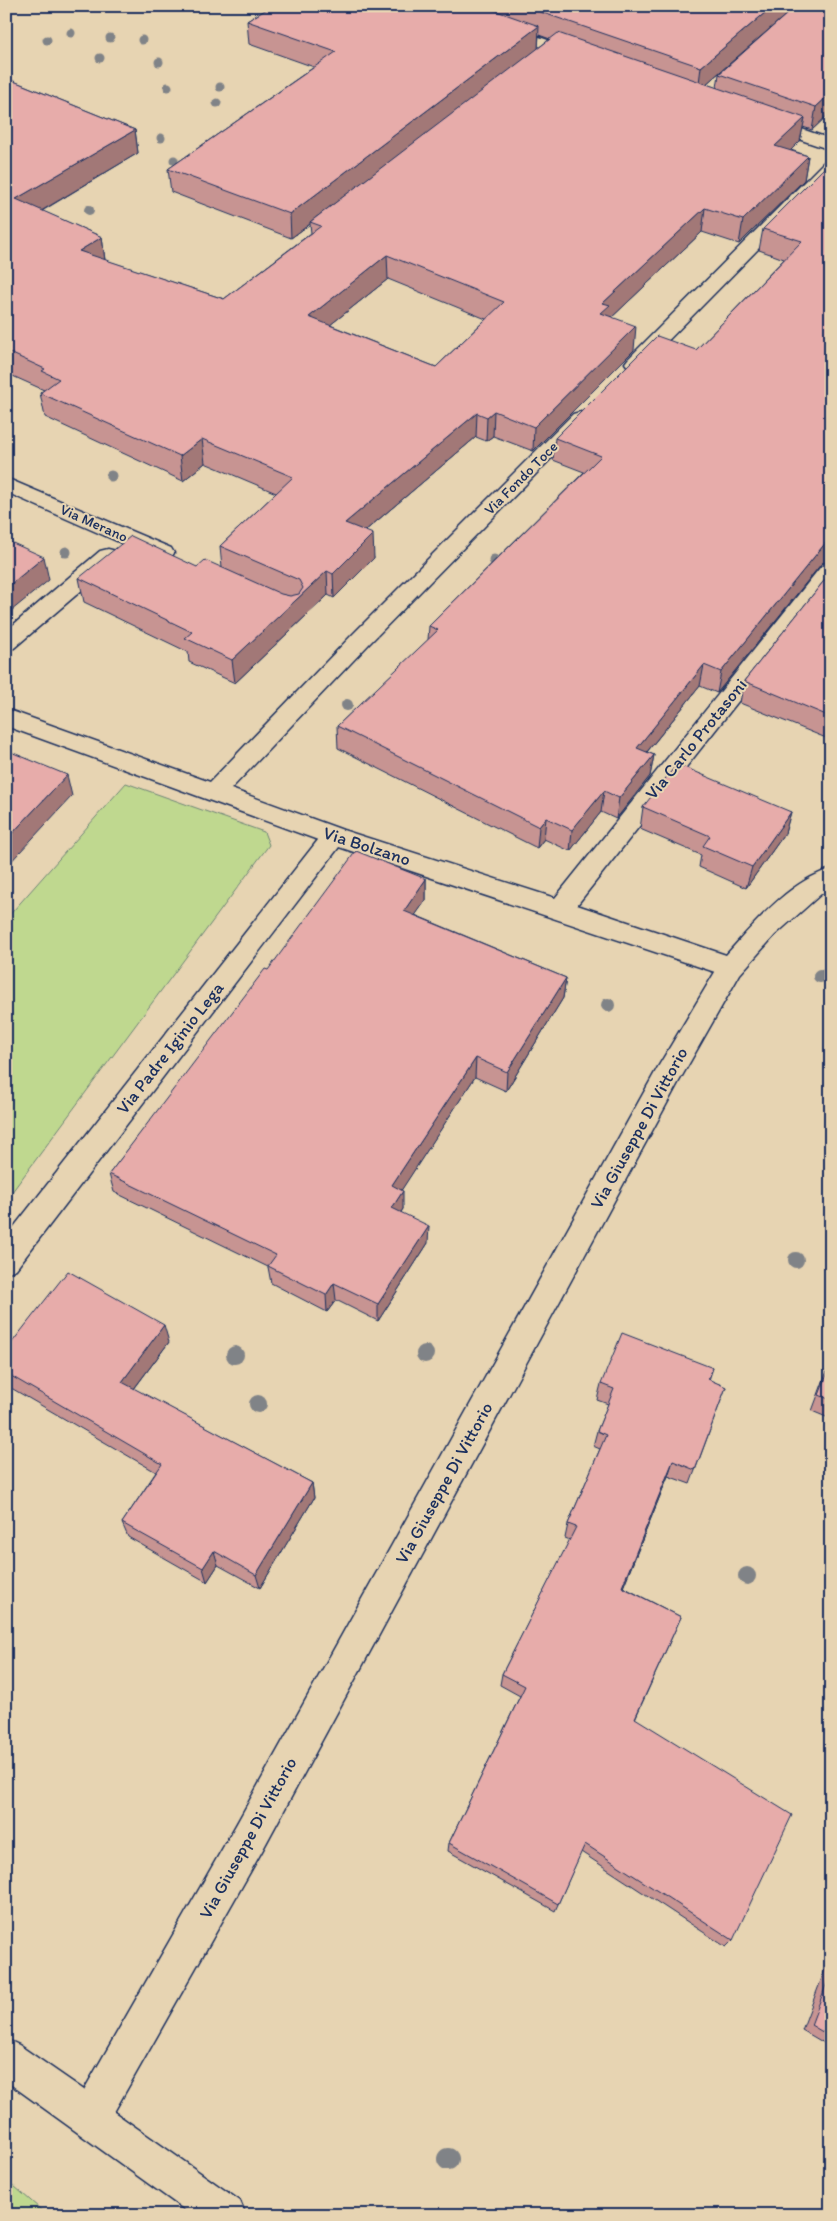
<svg xmlns="http://www.w3.org/2000/svg" width="837" height="2221" font-family="Itim,sans-serif">
<style>
.green{fill:#bfd88f;stroke:#6d8476}
.lines{fill:none;stroke-linecap:round;stroke-linejoin:round}
.street-casing{stroke:#1b2f5e;stroke-width:3}
.street{fill:#e7d4b2;fill-rule:evenodd}
.tree{fill:#808387}
.wall{fill:#c79492;stroke:#1b2f5e;fill-rule:evenodd}
.shaded-wall{fill:#a27877;stroke:#1b2f5e}
.building{fill:#e7acaa;stroke:#1b2f5e;fill-rule:evenodd}
.labels{text-anchor:middle;dominant-baseline:central;stroke-width:4;stroke-linejoin:round;paint-order:stroke}
.far-street-label{font-size:15px;fill:#1b2f5e;stroke:#e7d4b2}
.street-label{font-size:18px;fill:#1b2f5e;stroke:#e7d4b2}
</style>
<rect width="100%" height="100%" fill="#e7d4b2"/>
<filter id="ink" filterUnits="userSpaceOnUse"><feTurbulence type="fractalNoise" baseFrequency=".02" numOctaves="2"/><feDisplacementMap in="SourceGraphic" scale="10" xChannelSelector="R" yChannelSelector="G"/><feConvolveMatrix kernelMatrix="1 2 1 2 8 2 1 2 1" color-interpolation-filters="sRGB"/></filter>
<g filter="url(#ink)">
<!-- green -->
<g class="green">
<polygon points="126,783 264,832 269,845 6,1200 6,919"/>
<polygon points="6,2179 47,2215 6,2215"/>
</g>
<g class="lines">
<!-- street casing -->
<g class="street-casing">
<g id="street">
<polygon points="428,6 451,6 585,53 587,56 585,59 573,59 430,9"/>
<polygon points="766,117 831,139 831,150 760,126 758,122 760,118"/>
<polygon points="831,160 831,175 642,367 635,369 628,367 625,363 628,359 825,161"/>
<path d="M 580,412 L 587,414 L 590,418 L 587,422 L 369,644 L 231,789 L 343,830 L 555,898 L 823,564 L 831,562 L 831,584 L 577,905 L 726,955 C 755,923 788,882 831,869 L 831,889 L 821,894 L 775,935 L 740,974 L 678,1083 L 262,1851 L 114,2112 L 240,2201 L 246,2215 L 192,2215 L 6,2081 L 6,2039 L 19,2045 L 84,2090 L 236,1825 L 658,1067 L 715,972 L 339,847 L 16,1269 L 6,1273 L 6,1237 L 318,840 L 6,726 L 6,709 L 210,782 L 353,634 L 573,414 Z"/>
<polygon points="6,478 171,548 174,553 171,558 163,560 155,558 6,492"/>
<polygon points="108,549 116,551 119,556 116,561 14,648 6,650 6,631 100,551"/>
</g>
</g>
<!-- street -->
<use href="#street" class="street"/>
</g>
<!-- trees -->
<g class="tree">
<circle cx="71" cy="33" r="4.5"/>
<circle cx="110" cy="38" r="4.5"/>
<circle cx="47" cy="40" r="4.5"/>
<circle cx="142" cy="40" r="4.5"/>
<circle cx="100" cy="58" r="4.5"/>
<circle cx="159" cy="62" r="4.5"/>
<circle cx="168" cy="87" r="4.5"/>
<circle cx="220" cy="87" r="4.5"/>
<circle cx="217" cy="103" r="4.5"/>
<circle cx="161" cy="138" r="4.5"/>
<circle cx="174" cy="160" r="4.5"/>
<circle cx="89" cy="210" r="5"/>
<circle cx="111" cy="476" r="5.5"/>
<circle cx="66" cy="552" r="5.5"/>
<circle cx="494" cy="560" r="5.5"/>
<circle cx="347" cy="705" r="6"/>
<circle cx="820" cy="976" r="7"/>
<circle cx="608" cy="1005" r="7"/>
<circle cx="796" cy="1260" r="8"/>
<circle cx="425" cy="1354" r="9"/>
<circle cx="235" cy="1355" r="9"/>
<circle cx="258" cy="1404" r="9"/>
<circle cx="747" cy="1576" r="9"/>
<circle cx="448" cy="2159" r="11"/>
</g>
<!-- wall -->
<g class="wall">
<path d="M 272,6 L 831,6 L 831,112 L 812,130 L 803,127 L 800,141 L 791,150 L 808,156 L 804,180 L 739,244 L 702,232 L 612,317 L 634,350 L 533,451 L 493,436 L 486,441 L 476,437 L 365,531 L 374,558 L 334,598 L 328,595 L 235,683 L 189,662 L 188,652 L 84,602 L 79,578 L 197,567 L 222,568 L 220,546 L 276,493 L 205,463 L 183,481 L 45,417 L 40,393 L 44,390 L 6,373 L 6,78 L 135,130 L 138,153 L 42,211 L 102,237 L 105,260 L 224,299 L 311,233 L 310,224 L 291,238 L 171,192 L 168,169 L 314,67 L 249,44 L 247,21 ZM 786,15 L 719,74 L 717,88 L 706,84 ZM 539,35 L 550,39 L 538,48 ZM 388,279 L 486,319 L 436,367 L 330,325 Z"/>
<polygon points="831,165 831,560 822,563 717,693 700,686 647,752 654,755 650,776 616,819 601,812 570,851 544,839 537,848 338,748 337,726 428,640 429,626 584,472 553,460 555,438 696,350 784,259 759,250 763,229"/>
<polygon points="831,572 831,740 740,703 744,681"/>
<polygon points="643,807 791,812 785,833 746,888 699,867 701,855 640,829"/>
<polygon points="426,879 426,900 415,915 566,978 563,998 506,1091 475,1077 401,1190 403,1209 401,1212 428,1243 378,1321 336,1300 327,1312 271,1283 268,1267 114,1192 109,1174 268,970"/>
<polygon points="169,1342 134,1389 312,1483 314,1498 260,1588 218,1565 207,1582 128,1537 122,1523 156,1472 6,1385 6,1350"/>
<polygon points="831,1360 831,1419 812,1411"/>
<polygon points="713,1368 709,1380 726,1387 690,1484 668,1476 623,1587 681,1617 635,1719 733,1940 726,1947 581,1852 555,1911 448,1851 449,1843 520,1696 500,1685 502,1674 570,1540 565,1538 568,1524 600,1449 593,1446 597,1431 608,1404 597,1400 601,1384"/>
<polygon points="831,1954 831,2047 802,2030"/>
</g>
<!-- shaded-wall -->
<g class="shaded-wall">
<polygon points="773,6 796,6 698,91 701,67"/>
<polygon points="539,26 538,50 310,222 310,224 291,238 290,214"/>
<polygon points="831,93 831,112 812,130 816,107"/>
<polygon points="805,118 800,141 771,170 775,146"/>
<polygon points="135,130 138,153 21,223 16,199"/>
<polygon points="808,156 804,180 739,244 743,220"/>
<polygon points="705,208 702,232 609,320 601,313 603,303"/>
<polygon points="102,237 105,261 79,251"/>
<polygon points="387,255 388,279 310,341 309,317"/>
<polygon points="636,326 634,350 533,451 534,427"/>
<polygon points="494,411 493,436 486,441 487,417"/>
<polygon points="477,413 476,437 346,547 345,523"/>
<polygon points="202,439 205,463 183,481 180,456"/>
<polygon points="373,534 374,558 334,598 333,574"/>
<polygon points="831,540 831,560 822,563 717,693 721,672 827,541"/>
<polygon points="44,557 49,580 6,615 6,588"/>
<polygon points="327,571 328,595 235,683 232,660"/>
<polygon points="704,665 700,686 633,769 637,748"/>
<polygon points="654,755 650,776 616,819 619,798"/>
<polygon points="67,775 72,796 6,867 6,840"/>
<polygon points="604,791 601,812 570,851 572,830"/>
<polygon points="791,812 785,833 746,888 752,867"/>
<polygon points="546,818 544,839 537,848 539,827"/>
<polygon points="426,879 426,900 404,931 404,911"/>
<polygon points="566,978 563,998 506,1091 507,1072"/>
<polygon points="476,1058 475,1077 393,1203 392,1185"/>
<polygon points="403,1191 403,1209 392,1225 392,1208"/>
<polygon points="429,1226 428,1243 378,1321 378,1304"/>
<polygon points="334,1283 336,1300 327,1312 326,1295"/>
<polygon points="164,1325 169,1342 127,1398 122,1382"/>
<polygon points="673,1461 668,1476 618,1600 622,1587"/>
<polygon points="312,1483 314,1498 260,1588 256,1575"/>
<polygon points="6,1488 9,1493 6,1498"/>
<polygon points="214,1551 218,1565 207,1582 203,1568"/>
</g>
<!-- building -->
<g class="building">
<polygon points="272,6 482,6 539,26 290,214 168,169 336,52 247,21"/>
<polygon points="523,6 773,6 701,67"/>
<polygon points="796,6 831,6 831,93 816,107 719,74"/>
<path d="M 558,33 L 805,118 L 775,146 L 808,156 L 743,220 L 705,208 L 603,303 L 610,305 L 601,313 L 636,326 L 534,427 L 494,411 L 487,417 L 477,413 L 345,523 L 373,534 L 333,574 L 327,571 L 232,660 L 185,638 L 192,632 L 79,578 L 131,536 L 197,567 L 205,560 L 281,594 L 290,596 L 299,594 L 303,588 L 299,580 L 220,546 L 293,477 L 202,439 L 180,456 L 40,393 L 59,379 L 42,371 L 45,369 L 6,351 L 6,78 L 135,130 L 16,199 L 102,237 L 79,251 L 224,299 L 321,226 L 310,222 ZM 387,255 L 504,302 L 436,367 L 309,317 Z"/>
<polygon points="828,164 831,165 831,540 827,541 721,672 704,665 637,748 654,755 619,798 604,791 572,830 546,818 539,827 337,726 438,630 429,626 601,456 555,438 657,336 696,350 802,241 763,229"/>
<polygon points="6,540 44,557 6,588"/>
<polygon points="831,572 831,717 744,681"/>
<polygon points="6,750 67,775 6,840"/>
<polygon points="677,764 791,812 752,867 703,846 710,836 643,807"/>
<polygon points="356,851 426,879 404,911 566,978 507,1072 476,1058 392,1185 403,1191 392,1208 429,1226 378,1304 334,1283 326,1295 268,1266 276,1255 109,1174 265,969 268,970"/>
<polygon points="68,1271 164,1325 122,1382 312,1483 256,1575 214,1551 203,1568 122,1523 162,1464 6,1373 6,1350"/>
<polygon points="622,1333 713,1368 708,1379 726,1387 695,1470 673,1461 622,1587 681,1617 635,1718 792,1815 733,1940 585,1844 558,1904 449,1843 525,1686 502,1674 576,1527 568,1524 606,1435 597,1431 614,1389 601,1384"/>
<polygon points="831,1365 831,1400 819,1395"/>
<polygon points="831,1972 831,2037 811,2025"/>
</g>
</g>
<g class="labels">
<!-- far-street labels -->
<g class="far-street-label">
<text transform="translate(521 478) rotate(-45)">Via Fondo Toce</text>
<text transform="translate(94 523) rotate(24)">Via Merano</text>
</g>
<!-- street labels -->
<g class="street-label">
<text transform="translate(696 739) rotate(-51)">Via Carlo Protasoni</text>
<text transform="translate(367 846) rotate(18)">Via Bolzano</text>
<text transform="translate(170 1048) rotate(-52)">Via Padre Iginio Lega</text>
<text transform="translate(639 1128) rotate(-61)">Via Giuseppe Di Vittorio</text>
<text transform="translate(444 1483) rotate(-61)">Via Giuseppe Di Vittorio</text>
<text transform="translate(248 1838) rotate(-61)">Via Giuseppe Di Vittorio</text>
</g>
</g>
<!-- margin -->
<rect width="837" height="2221" fill="none" stroke="#e7d4b2" stroke-width="25"/>
<rect x="12" y="12" width="812" height="2196" fill="none" stroke="#1b2f5e" stroke-width="2" filter="url(#ink)"/>
</svg>
